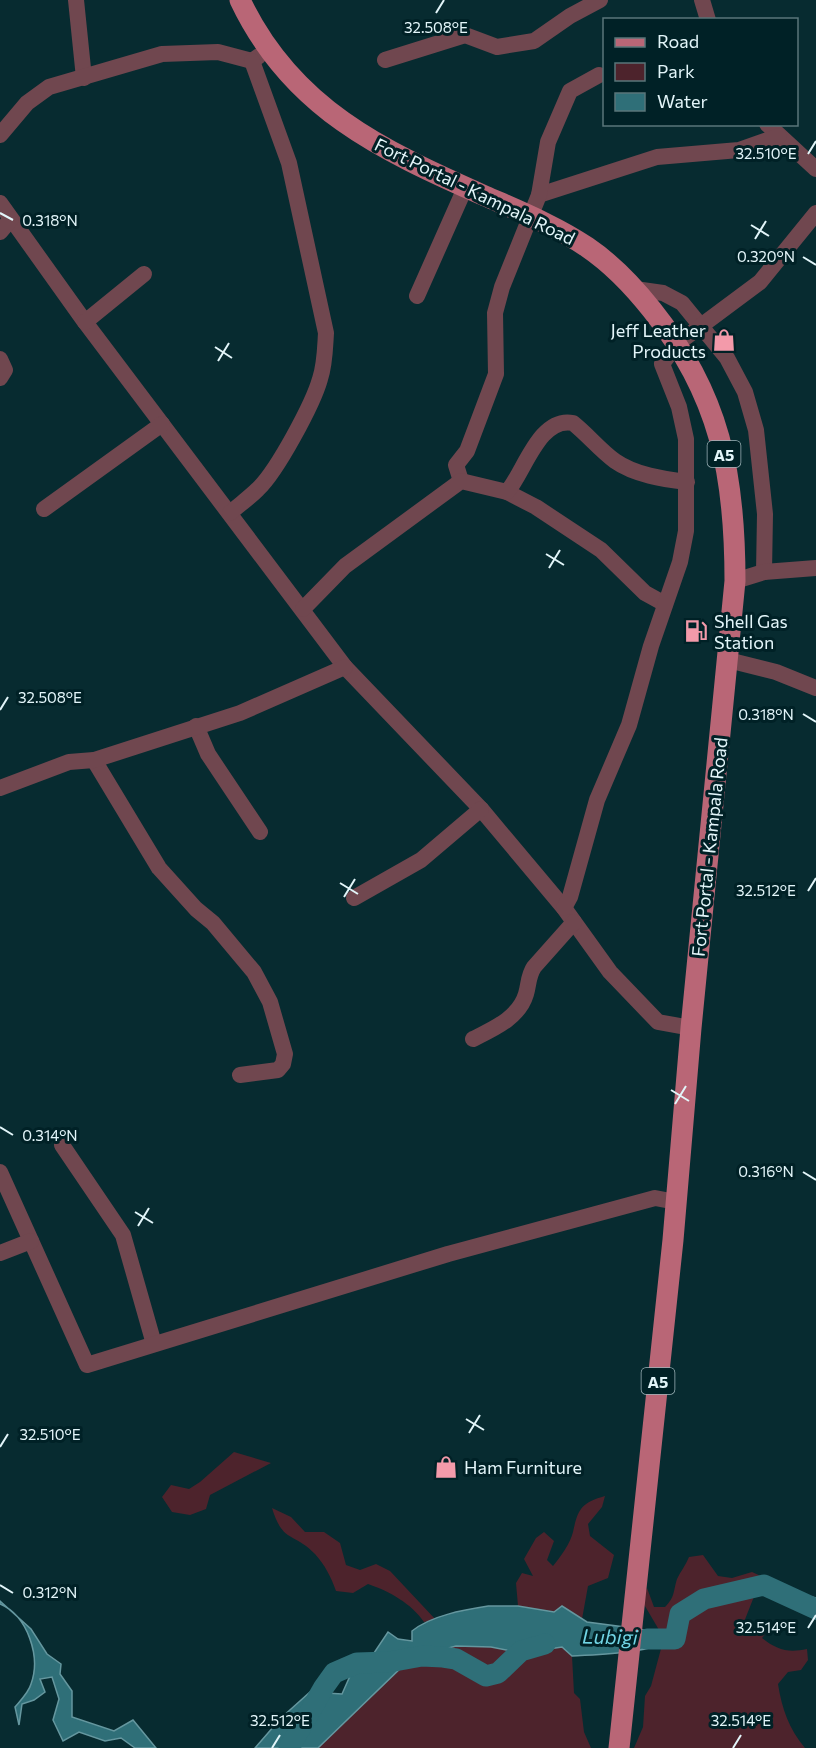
<svg xmlns="http://www.w3.org/2000/svg" width="816" height="1748" font-family="Commissioner,sans-serif">
<style>
.green{fill:#4d232c}
.water{fill:#2f6f78;stroke:#65979f;stroke-width:1.5}
.lines{fill:none;stroke-linecap:round;stroke-linejoin:round}
.river{stroke:#2f6f78;stroke-width:21}
.minor{stroke:#70474f;stroke-width:16}
.major{stroke:#b96676;stroke-width:21}
.ticks{fill:none;stroke:#e2f5f9;stroke-width:2}
.labels{text-anchor:middle;dominant-baseline:central;stroke-width:6;stroke-linejoin:round;paint-order:stroke}
.shield{fill:#002126;stroke:#9eb5ba;stroke-width:1.5}
.shield-label{font-size:16px;font-weight:bold;fill:#e2f5f9}
.street-label{font-size:18px;fill:#e2f5f9;stroke:#002126}
.poi-label{font-size:18px;fill:#e2f5f9;stroke:#002126;text-anchor:start}
.water-label{font-size:20px;font-style:italic;fill:#71d5e5;stroke:#002126}
.ticks-label{font-size:15px;text-anchor:middle;fill:#e2f5f9;stroke:#002126;stroke-width:6;stroke-linejoin:round;paint-order:stroke}
</style>
<rect width="100%" height="100%" fill="#072b30"/>
<!-- green -->
<g class="green">
<polygon points="234,1452 271,1463 210,1495 206,1509 190,1515 172,1512 162,1497 171,1485 189,1489 200,1482"/>
<path d="M 605,1496 L 602,1507 L 588,1524 L 590,1536 L 614,1555 L 608,1578 L 588,1586 L 582,1619 L 562,1606 L 555,1612 L 518,1606 L 516,1583 L 522,1573 L 533,1576 L 524,1559 L 536,1538 L 544,1532 L 554,1541 L 547,1560 L 553,1566 C 561,1556 570,1544 573,1532 C 578,1509 581,1503 605,1496 Z"/>
<path d="M 272,1508 L 291,1517 L 305,1532 L 324,1532 L 340,1543 L 346,1565 L 360,1570 L 376,1564 L 390,1571 L 436,1620 L 424,1622 C 412,1604 389,1591 368,1584 L 353,1593 L 336,1591 C 331,1577 325,1565 315,1554 C 294,1532 283,1544 272,1508 Z"/>
<path d="M 703,1555 L 718,1576 L 732,1578 L 752,1572 L 767,1579 L 762,1590 L 755,1594 L 744,1622 L 751,1634 L 769,1630 L 762,1638 C 777,1650 788,1653 807,1649 L 808,1660 L 801,1670 L 788,1672 L 778,1684 C 782,1709 789,1729 805,1748 L 634,1748 L 643,1727 L 645,1696 L 651,1686 L 662,1645 L 674,1639 L 662,1635 L 642,1601 L 647,1588 L 654,1607 L 665,1607 C 675,1597 673,1592 677,1579 C 680,1572 686,1565 689,1557 Z"/>
<polygon points="456,1646 491,1647 522,1653 562,1647 572,1656 574,1693 580,1699 584,1732 591,1748 318,1748 350,1714 405,1664"/>
</g>
<!-- water -->
<g class="water">
<polygon points="767,1579 786,1590 816,1598 816,1619 767,1595 762,1590"/>
<path d="M 0,1601 L 31,1629 L 47,1654 L 61,1664 L 60,1674 L 72,1691 L 72,1717 L 114,1731 L 133,1720 L 156,1748 L 135,1748 L 121,1738 L 105,1741 L 79,1732 L 63,1741 L 53,1720 L 59,1699 L 52,1677 L 40,1679 L 45,1692 L 34,1700 L 22,1704 L 19,1725 L 15,1707 C 20,1701 29,1692 31,1684 C 41,1657 28,1616 0,1604 Z"/>
<path d="M 489,1606 L 518,1606 L 554,1612 L 562,1606 L 587,1622 L 640,1629 L 675,1639 C 644,1654 606,1654 572,1656 L 562,1647 L 522,1653 L 491,1647 L 456,1646 L 430,1653 L 405,1664 L 318,1748 L 255,1748 L 281,1718 L 310,1692 L 342,1694 L 350,1676 L 372,1656 L 388,1632 L 398,1639 L 412,1641 L 412,1631 C 432,1615 464,1610 489,1606 Z"/>
</g>
<g class="lines">
<!-- river -->
<g class="river">
<polyline points="647,1639 675,1639 680,1614 704,1599 764,1585 816,1609"/>
<polyline points="289,1748 324,1687 334,1673 357,1663 389,1662 422,1656 443,1657 456,1659 486,1676 498,1673 521,1651 545,1644"/>
</g>
<!-- minor -->
<g class="minor">
<polyline points="76,0 84,78"/>
<polyline points="702,0 708,20"/>
<polyline points="385,60 465,35 497,47 534,41 570,16 600,0"/>
<polyline points="767,124 816,169"/>
<polyline points="0,135 27,103 49,87 162,54 218,52 252,61 259,56"/>
<polyline points="539,195 657,157 739,150 779,136"/>
<polyline points="0,203 85,322 345,667 481,809 564,908 610,972 658,1022 691,1028"/>
<polyline points="0,232 11,219"/>
<polyline points="635,289 663,293 682,303 727,358 745,392 756,430 765,514 764,572"/>
<polyline points="417,296 465,188"/>
<polyline points="85,322 144,274"/>
<polyline points="0,359 5,370 0,378"/>
<polyline points="461,481 456,465 467,451 496,374 495,313 502,287 539,195 548,142 570,91 599,75"/>
<polyline points="507,492 536,507 601,550 645,593 665,604"/>
<polyline points="44,509 162,424"/>
<path d="M 230,513 C 239,505 249,498 258,489 C 277,471 313,404 320,379 C 325,364 325,348 326,333 L 289,163 L 252,61"/>
<polyline points="735,581 764,572 816,568"/>
<path d="M 303,609 L 345,566 L 461,481 L 507,492 C 524,473 539,416 573,423 C 588,435 600,450 615,461 C 635,475 663,479 687,482"/>
<polyline points="728,660 776,672 816,688"/>
<polyline points="196,726 208,754 260,832"/>
<polyline points="94,760 159,868 196,909 213,923 254,972 270,1002 285,1054 283,1064 278,1070 240,1075"/>
<polyline points="0,788 69,762 94,760 240,713 345,667"/>
<polyline points="354,898 421,860 481,809"/>
<polyline points="564,908 570,897 597,800 629,725 651,646 680,562 686,531 686,439 679,407 662,364 678,343 760,282 816,213"/>
<path d="M 473,1039 C 493,1029 519,1018 526,994 C 529,984 528,976 534,967 L 574,922"/>
<polyline points="62,1145 123,1235 154,1344"/>
<polyline points="0,1172 87,1365 448,1254 655,1198 676,1202"/>
<polyline points="0,1253 31,1241"/>
</g>
<!-- major -->
<path class="major" d="M 240,0 C 291,108 381,150 485,196 C 519,211 556,226 587,247 C 612,264 633,286 652,310 C 720,395 735,474 735,581 L 691,1028 L 673,1240 L 619,1748"/>
</g>
<!-- ticks -->
<path class="ticks" d="M 436,13 L 444,0M 808,154 L 816,141M 0,213 L 13,220M 751,225 L 769,236M 755,239 L 766,221M 803,257 L 816,265M 215,347 L 232,358M 218,361 L 229,343M 546,554 L 564,565M 549,568 L 560,550M 0,710 L 8,697M 803,714 L 816,722M 340,883 L 358,894M 808,891 L 816,878M 344,897 L 355,879M 671,1090 L 689,1101M 675,1104 L 686,1086M 0,1127 L 13,1135M 803,1172 L 816,1180M 135,1212 L 153,1223M 138,1226 L 149,1208M 466,1419 L 484,1430M 469,1433 L 480,1415M 0,1447 L 8,1434M 0,1585 L 13,1593M 808,1628 L 816,1615M 272,1748 L 280,1735M 733,1748 L 741,1735"/>
<!-- icons -->
<defs>
<g id="shop-bare" transform="scale(1.8)"><path d="M-5-2.5h2.3a2.7 3.5 0 0 1 5.4 0H5L5.5 6h-11ZM-1.5-2.5h3a1.5 2.3 0 0 0-3 0Z" fill="#f39aaa" stroke="#002126" stroke-width="2.5" paint-order="stroke"/></g>
<g id="fuel-bare" transform="scale(1.8)"><path d="M-5.5-6h7V0h2V4h1.3V-2.5L3-4.5l.8-.8L6-3V5H2.5V1h-1V6h-7ZM-4.2-4.7v3.2H.2V-4.7Z" fill="#f39aaa" stroke="#002126" stroke-width="2.5" paint-order="stroke"/></g>
</defs>
<g fill-rule="evenodd">
<use href="#shop-bare" x="724" y="340"/>
<use href="#fuel-bare" x="696" y="631"/>
<use href="#shop-bare" x="446" y="1467"/>
</g>
<g class="labels">
<!-- shield labels -->
<g class="shield">
<rect x="707.5" y="441" width="33" height="26" rx="4.5"/>
<rect x="641.5" y="1368" width="33" height="26" rx="4.5"/>
</g>
<g class="shield-label">
<text x="724" y="454">A5</text>
<text x="658" y="1381">A5</text>
</g>
<!-- street labels -->
<g class="street-label">
<text transform="translate(475 191) rotate(26)">Fort Portal - Kampala Road</text>
<text transform="translate(709 847) rotate(-84)">Fort Portal - Kampala Road</text>
</g>
<!-- poi labels -->
<g class="poi-label">
<text x="706" y="330" text-anchor="end">Jeff Leather<tspan x="706" dy="21">Products</tspan></text>
<text x="714" y="621">Shell Gas<tspan x="714" dy="21">Station</tspan></text>
<text x="464" y="1467">Ham Furniture</text>
</g>
<!-- water labels -->
<g class="water-label">
<text transform="translate(610 1636) rotate(1)">Lubigi</text>
</g>
</g>
<g class="ticks-label">
<text x="436" y="33">32.508°E</text>
<text x="766" y="159">32.510°E</text>
<text x="50" y="226">0.318°N</text>
<text x="766" y="262">0.320°N</text>
<text x="50" y="703">32.508°E</text>
<text x="766" y="720">0.318°N</text>
<text x="766" y="896">32.512°E</text>
<text x="50" y="1141">0.314°N</text>
<text x="766" y="1177">0.316°N</text>
<text x="50" y="1440">32.510°E</text>
<text x="50" y="1598">0.312°N</text>
<text x="766" y="1633">32.514°E</text>
<text x="280" y="1726">32.512°E</text>
<text x="741" y="1726">32.514°E</text>
</g>
<!-- legend -->
<rect x="603" y="18" width="195" height="108" fill="#002126" stroke="#5a767a" stroke-width="1.5"/>
<rect x="615" y="38" width="30" height="9" fill="#b96676" stroke="#5a767a" stroke-width="1.5"/>
<text x="657" y="48" font-size="18" fill="#e2f5f9">Road</text>
<rect x="615" y="63" width="30" height="18" fill="#4d232c" stroke="#5a767a" stroke-width="1.5"/>
<text x="657" y="78" font-size="18" fill="#e2f5f9">Park</text>
<rect x="615" y="93" width="30" height="18" fill="#2f6f78" stroke="#5a767a" stroke-width="1.5"/>
<text x="657" y="108" font-size="18" fill="#e2f5f9">Water</text>
</svg>
